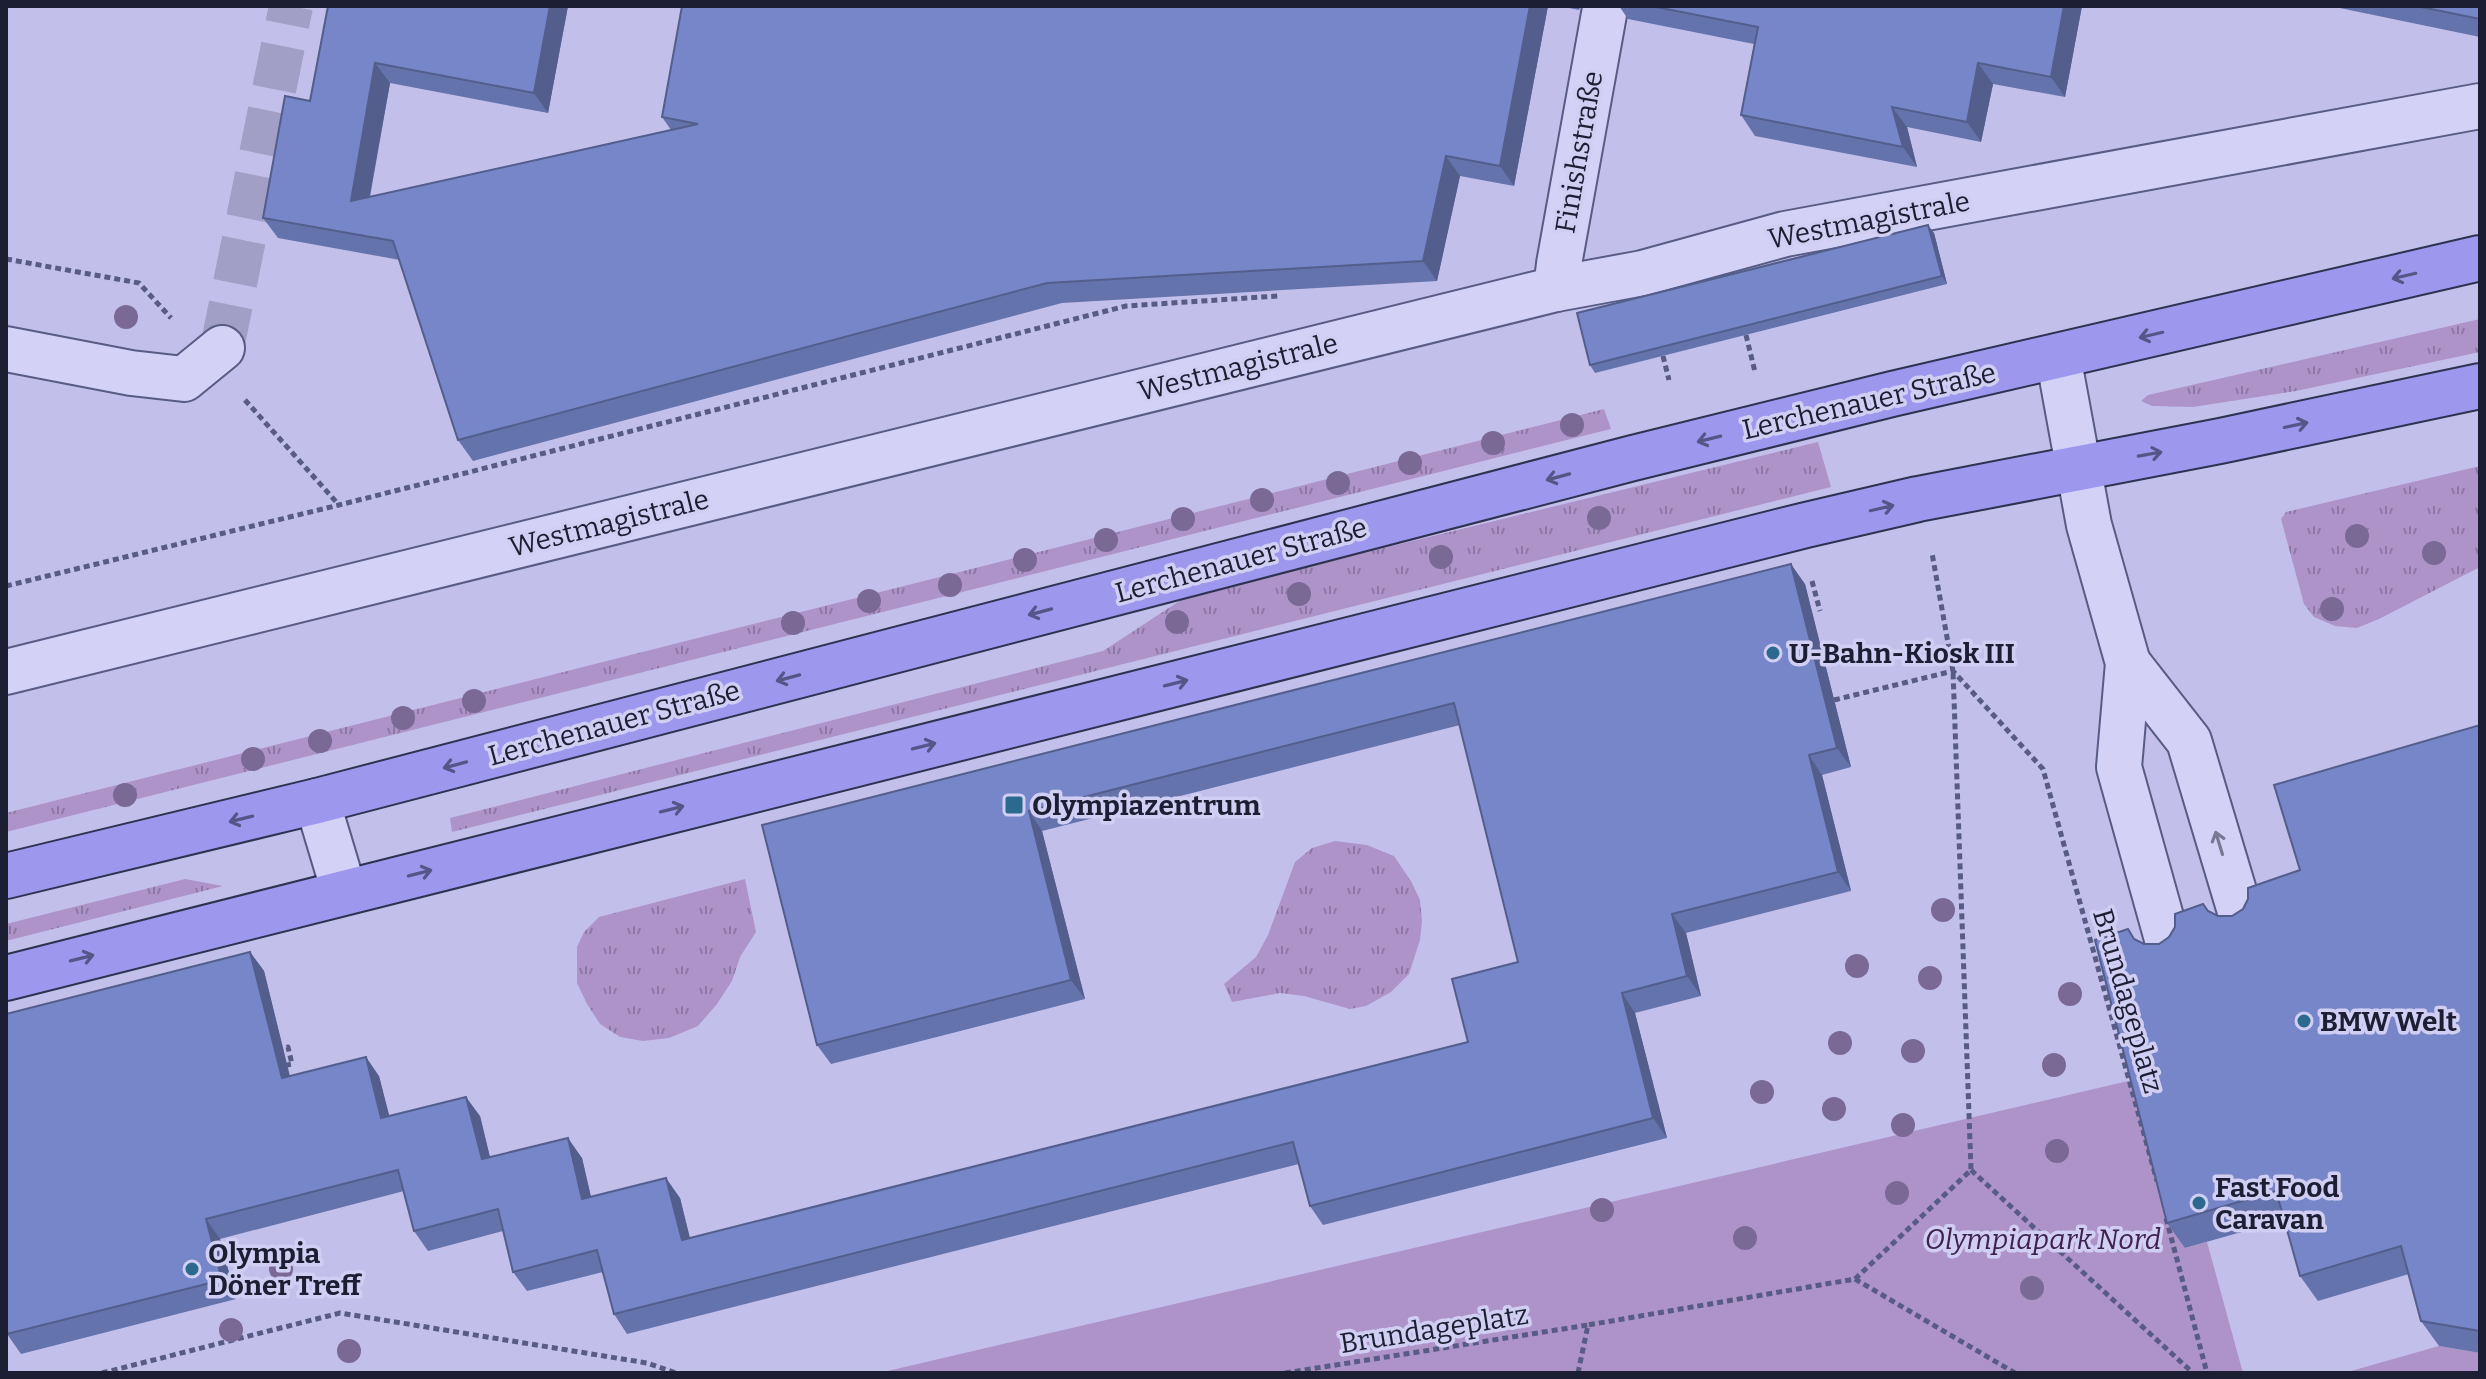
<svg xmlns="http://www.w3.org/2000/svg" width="2486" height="1379" font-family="Bitter,serif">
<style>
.grass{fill:url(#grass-tufts)}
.park{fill:#ae93c8}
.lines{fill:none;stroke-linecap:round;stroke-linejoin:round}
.minor-tunnel{stroke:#a29fc6;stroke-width:44;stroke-dasharray:44 22;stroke-linecap:butt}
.minor-casing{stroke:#585b83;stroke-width:48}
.major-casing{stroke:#2d3250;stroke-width:48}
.path{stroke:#585b83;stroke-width:5;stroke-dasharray:6 4;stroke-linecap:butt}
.minor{stroke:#d4d1f7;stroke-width:44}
.major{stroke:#9e97ee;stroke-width:44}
.tree{fill:#7a6995}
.wall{fill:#6573ac}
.shaded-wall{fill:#535e8c}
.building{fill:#7686c8;stroke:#535e8c;stroke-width:2}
.oneway{stroke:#565587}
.oneway2{stroke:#787895}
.poi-dot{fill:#2b698f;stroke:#d1cef3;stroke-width:3}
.labels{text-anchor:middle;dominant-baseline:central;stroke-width:7;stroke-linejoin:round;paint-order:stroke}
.street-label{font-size:28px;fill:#1c1f33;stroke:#d1cef3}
.poi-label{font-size:28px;font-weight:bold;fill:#1c1f33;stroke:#d1cef3;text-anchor:start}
.park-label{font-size:28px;font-style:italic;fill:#3f234e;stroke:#d1cef3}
</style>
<defs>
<pattern id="grass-tufts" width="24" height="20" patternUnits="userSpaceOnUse" patternTransform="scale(2)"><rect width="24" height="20" fill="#ae93c8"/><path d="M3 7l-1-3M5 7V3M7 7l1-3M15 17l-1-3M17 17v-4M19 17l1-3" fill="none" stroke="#8d77a3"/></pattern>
</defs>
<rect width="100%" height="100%" fill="#c3bfeb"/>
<!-- grass -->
<g class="grass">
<polygon points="2480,319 2480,352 2296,391 2193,407 2152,406 2141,401 2148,395"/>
<polygon points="1604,409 1611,429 6,832 6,813"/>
<polygon points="1818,442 1831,487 452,832 450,818 1103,651 1187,596"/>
<polygon points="2480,466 2480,567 2379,619 2357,628 2335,626 2314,617 2304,604 2281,519 2286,512"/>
<polygon points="1335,841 1367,845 1394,856 1411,881 1420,900 1422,921 1420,940 1409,974 1391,992 1366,1006 1350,1009 1304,996 1280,993 1232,1002 1224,984 1256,957 1268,935 1295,862 1312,848"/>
<polygon points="185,879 223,886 6,941 6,924"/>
<polygon points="745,879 756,932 740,957 732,981 717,1004 698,1026 669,1038 643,1041 620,1037 600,1024 587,1004 577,983 577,947 584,932 599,917"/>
</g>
<!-- park -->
<g class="park">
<polygon points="2141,1078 2186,1248 2207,1242 2243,1373 879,1373"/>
<polygon points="2439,1346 2480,1353 2480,1373 2344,1373"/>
</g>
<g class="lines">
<!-- minor-tunnel -->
<polyline class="minor-tunnel" points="222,348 291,6"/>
<!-- minor casing -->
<g class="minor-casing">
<g id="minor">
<polyline points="1556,289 1559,264 1604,14"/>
<polyline points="6,349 131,373 184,379 222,348"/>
<polyline points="2058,356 2089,525 2128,663 2119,767 2169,946"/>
<polyline points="2128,663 2189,741 2242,918"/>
<polyline points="6,672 1556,289 1643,273 1785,234 2480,106"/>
<polyline points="317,801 344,891"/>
</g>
</g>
<!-- major casing -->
<g class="major-casing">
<g id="major">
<polyline points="6,876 317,801 1633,458 1892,394 2480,258"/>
<polyline points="6,978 1806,525 1918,499 2220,441 2480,386"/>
</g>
</g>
<!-- path -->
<g class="path">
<polyline points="6,259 139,283 171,318"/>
<polyline points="1746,335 1755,372"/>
<polyline points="1663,356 1669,380"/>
<polyline points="245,400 339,505"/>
<polyline points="1812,581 1820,611"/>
<polyline points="6,586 339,505 1126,306 1278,296"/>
<polyline points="1834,700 1953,671 2043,769 2157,1181"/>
<polyline points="277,1050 288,1047 292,1064 282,1066"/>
<polyline points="1971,1170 2193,1373"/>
<polyline points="2166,1218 2207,1373"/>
<polyline points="1855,1279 2015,1373"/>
<polyline points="102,1373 340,1313 647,1363 676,1373"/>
<polyline points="1285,1373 1588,1325"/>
<polyline points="1578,1373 1588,1325 1855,1279 1971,1170 1953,671 1932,553"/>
</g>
<!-- minor -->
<use href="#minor" class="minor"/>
<!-- major -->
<use href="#major" class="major"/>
</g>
<!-- trees -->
<g class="tree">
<circle cx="126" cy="317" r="12"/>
<circle cx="1572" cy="425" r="12"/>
<circle cx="1493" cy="443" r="12"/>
<circle cx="1410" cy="463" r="12"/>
<circle cx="1338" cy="483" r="12"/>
<circle cx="1262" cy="500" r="12"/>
<circle cx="1599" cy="518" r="12"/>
<circle cx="1183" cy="519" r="12"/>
<circle cx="2357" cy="536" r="12"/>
<circle cx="1106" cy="540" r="12"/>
<circle cx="2434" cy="553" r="12"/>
<circle cx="1441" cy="557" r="12"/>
<circle cx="1025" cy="560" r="12"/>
<circle cx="950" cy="585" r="12"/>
<circle cx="1299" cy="594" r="12"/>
<circle cx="869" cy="601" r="12"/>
<circle cx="2332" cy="609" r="12"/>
<circle cx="1177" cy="622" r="12"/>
<circle cx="793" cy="623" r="12"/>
<circle cx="474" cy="701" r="12"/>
<circle cx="403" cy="718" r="12"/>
<circle cx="320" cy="741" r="12"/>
<circle cx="253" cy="759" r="12"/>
<circle cx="125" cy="795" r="12"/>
<circle cx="1943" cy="910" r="12"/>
<circle cx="1857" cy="966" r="12"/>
<circle cx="1930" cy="978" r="12"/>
<circle cx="2070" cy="994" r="12"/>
<circle cx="1840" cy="1043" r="12"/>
<circle cx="1913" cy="1051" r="12"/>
<circle cx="2054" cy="1065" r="12"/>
<circle cx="1762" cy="1092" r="12"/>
<circle cx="1834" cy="1109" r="12"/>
<circle cx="1903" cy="1125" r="12"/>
<circle cx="2057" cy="1151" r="12"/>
<circle cx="1897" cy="1193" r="12"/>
<circle cx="1602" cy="1210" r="12"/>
<circle cx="1745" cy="1238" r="12"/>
<circle cx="281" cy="1269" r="12"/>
<circle cx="2032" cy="1288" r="12"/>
<circle cx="231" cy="1330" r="12"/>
<circle cx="349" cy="1351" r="12"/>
</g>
<!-- wall -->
<g class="wall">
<polygon points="328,6 568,6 548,113 390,83 370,197 671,130 662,117 1548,6 1514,186 1460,176 1437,281 1062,303 473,461 458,440 400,260 278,238 263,218 310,101"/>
<polygon points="1559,6 1581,6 1579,10"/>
<polygon points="1619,6 2082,6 2065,97 1993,84 1981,142 1907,127 1917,167 1755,136 1741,115 1754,44 1628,19"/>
<polygon points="2330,6 2480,6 2480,37"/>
<polygon points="1934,233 1947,284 1595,373 1590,365"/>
<polygon points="1805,584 1851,767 1822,775 1851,891 1686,933 1701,996 1635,1013 1667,1138 1323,1225 1310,1206 1299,1164 627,1334 614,1314 603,1272 527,1291 513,1272 503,1231 428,1251 414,1231 404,1191 220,1239 236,1299 21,1354 7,1334 250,952 264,971 290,1076 379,1076 389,1116 480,1116 490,1157 582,1158 591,1197 680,1198 690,1238 1468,1042 1518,962 1460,725 1042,831 1085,999 831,1064 817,1045 762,825"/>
<polygon points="2480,725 2480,1353 2439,1346 2421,1321 2409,1274 2318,1301 2300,1276 2284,1220 2185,1248 2167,1223 2135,939 2144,944 2159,944 2208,911 2218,916 2232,916 2300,870"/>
</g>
<!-- shaded-wall -->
<g class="shaded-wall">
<polygon points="550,6 568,6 548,113 534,93"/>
<polygon points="1530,6 1548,6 1514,186 1500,166"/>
<polygon points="2064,6 2082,6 2065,97 2051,77"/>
<polygon points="375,63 390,83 365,221 351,201"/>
<polygon points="1978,63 1993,84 1981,142 1967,122"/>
<polygon points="1892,107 1907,127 1917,167 1903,147"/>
<polygon points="1446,156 1460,176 1437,281 1423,261"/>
<polygon points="1928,225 1934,233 1947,284 1942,276"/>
<polygon points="1791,564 1805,584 1851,767 1837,748"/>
<polygon points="1809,755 1822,775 1851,891 1838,872"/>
<polygon points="1029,811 1042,831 1085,999 1071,980"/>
<polygon points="1672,914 1686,933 1701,996 1687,976"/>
<polygon points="250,952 264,971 295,1098 282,1078"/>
<polygon points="1622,993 1635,1013 1667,1138 1653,1118"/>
<polygon points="366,1057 379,1076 395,1138 381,1118"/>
<polygon points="466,1097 480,1116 495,1179 482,1159"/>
<polygon points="568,1138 582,1158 596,1219 582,1199"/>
<polygon points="666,1178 680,1198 695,1260 682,1240"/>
<polygon points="206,1219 220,1239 236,1299 222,1280"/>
</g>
<!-- building -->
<g class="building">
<polygon points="328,6 550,6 534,93 375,63 351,201 698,124 662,117 682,6 1530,6 1500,166 1446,156 1423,261 1047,283 458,440 393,241 263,218 285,96 310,101"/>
<polygon points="1651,6 2064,6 2051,77 1978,63 1967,122 1892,107 1903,147 1741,115 1758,27"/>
<polygon points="2416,6 2480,6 2480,19"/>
<polygon points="1928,225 1942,276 1590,365 1577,313"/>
<polygon points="1791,564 1837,748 1809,755 1838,872 1672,914 1687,976 1622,993 1653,1118 1310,1206 1293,1142 614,1314 597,1250 513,1272 498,1209 414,1231 398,1170 206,1219 222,1280 7,1334 6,1014 250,952 282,1078 366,1057 381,1118 466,1097 482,1159 568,1138 582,1199 666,1178 682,1240 1468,1042 1452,979 1518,962 1454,703 1029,811 1071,980 817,1045 762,825"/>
<polygon points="2480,725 2480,1331 2421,1321 2401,1246 2300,1276 2276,1191 2167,1223 2095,940 2128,929 2134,939 2144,944 2159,944 2169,937 2175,927 2175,914 2203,904 2208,911 2218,916 2232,916 2243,909 2248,899 2248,888 2300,870 2274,785"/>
</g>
<!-- one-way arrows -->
<defs><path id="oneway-shaft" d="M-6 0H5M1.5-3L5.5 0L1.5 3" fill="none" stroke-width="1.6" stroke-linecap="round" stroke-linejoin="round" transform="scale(2)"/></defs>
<g class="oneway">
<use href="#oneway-shaft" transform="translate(2404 276) rotate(167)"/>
<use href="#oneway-shaft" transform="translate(2151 335) rotate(167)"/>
<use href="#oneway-shaft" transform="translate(2296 425) rotate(-12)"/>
<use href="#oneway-shaft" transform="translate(1709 439) rotate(166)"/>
<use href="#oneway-shaft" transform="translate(2150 454) rotate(-10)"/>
<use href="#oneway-shaft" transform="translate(1558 477) rotate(165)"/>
<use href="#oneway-shaft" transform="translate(1882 508) rotate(-13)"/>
<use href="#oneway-shaft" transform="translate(1040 612) rotate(165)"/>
<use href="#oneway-shaft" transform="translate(788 678) rotate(165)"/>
<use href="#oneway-shaft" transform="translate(1176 683) rotate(-14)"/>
<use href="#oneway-shaft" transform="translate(924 746) rotate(-14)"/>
<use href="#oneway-shaft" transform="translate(455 765) rotate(165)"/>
<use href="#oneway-shaft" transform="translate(672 809) rotate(-14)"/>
<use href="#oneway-shaft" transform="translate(241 819) rotate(166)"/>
<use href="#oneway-shaft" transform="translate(420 873) rotate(-14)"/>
<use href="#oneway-shaft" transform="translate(82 958) rotate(-14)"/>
</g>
<use class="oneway2" href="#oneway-shaft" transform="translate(2219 843) rotate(-107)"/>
<!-- markers -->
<g class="poi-dot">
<circle cx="1773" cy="653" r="8"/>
<rect x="1004" y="795" width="20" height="20" rx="4"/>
<circle cx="2304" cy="1021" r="8"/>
<circle cx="2199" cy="1203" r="8"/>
<circle cx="192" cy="1269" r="8"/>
</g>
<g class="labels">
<!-- street labels -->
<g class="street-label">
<text transform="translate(1579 152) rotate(-80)">Finishstraße</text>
<text transform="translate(1869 220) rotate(-11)">Westmagistrale</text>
<text transform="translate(1238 367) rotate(-14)">Westmagistrale</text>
<text transform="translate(1869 401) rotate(-13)">Lerchenauer Straße</text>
<text transform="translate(609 523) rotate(-14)">Westmagistrale</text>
<text transform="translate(1241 560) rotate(-15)">Lerchenauer Straße</text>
<text transform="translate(614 723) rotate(-15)">Lerchenauer Straße</text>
<text transform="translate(2128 1001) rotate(74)">Brundageplatz</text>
<text transform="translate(1434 1329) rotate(-9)">Brundageplatz</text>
</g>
<!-- poi labels -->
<g class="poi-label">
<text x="1789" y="653">U-Bahn-Kiosk III</text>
<text x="1032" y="805">Olympiazentrum</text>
<text x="2320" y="1021">BMW Welt</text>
<text x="2215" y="1187">Fast Food<tspan x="2215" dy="32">Caravan</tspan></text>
<text x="208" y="1253">Olympia<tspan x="208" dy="32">Döner Treff</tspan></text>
</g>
<!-- park labels -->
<g class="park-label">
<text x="2043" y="1239">Olympiapark Nord</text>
</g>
</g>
<!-- border -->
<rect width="2486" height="1379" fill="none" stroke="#1c1f33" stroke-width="16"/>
</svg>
